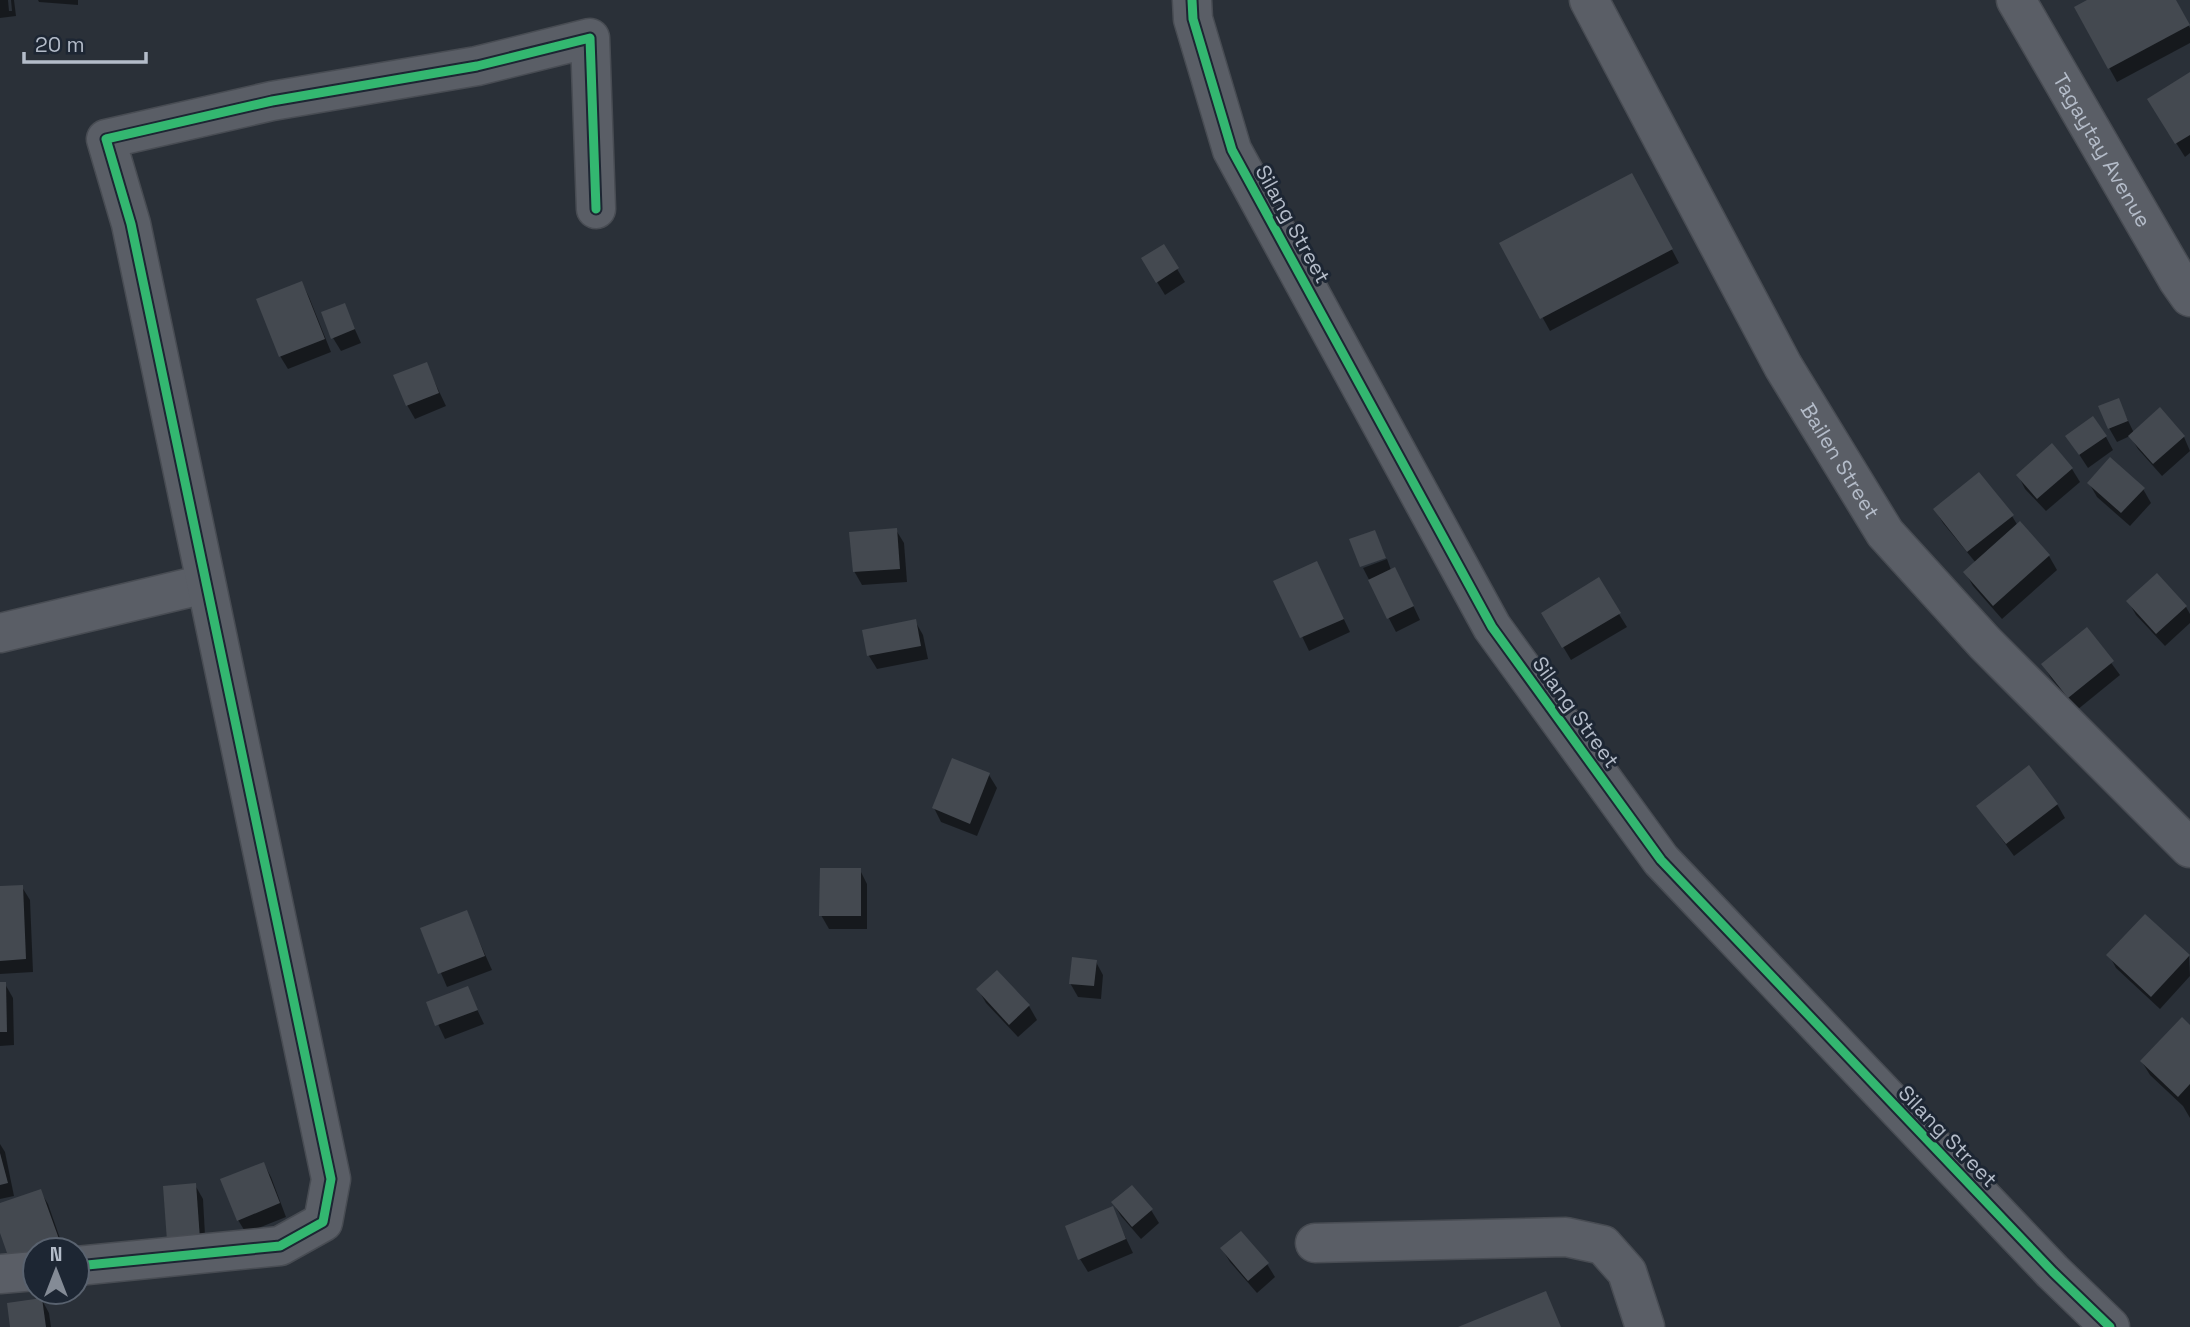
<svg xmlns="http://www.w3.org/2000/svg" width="2190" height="1327" font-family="'Space Grotesk',sans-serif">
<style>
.shadow{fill:#0007}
.building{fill:#444950}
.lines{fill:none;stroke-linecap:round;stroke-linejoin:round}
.minor-casing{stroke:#484c53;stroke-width:41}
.minor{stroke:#5a5e66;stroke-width:38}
.cycleway-casing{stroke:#1d2633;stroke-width:13}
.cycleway{stroke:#33b770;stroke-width:9}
.labels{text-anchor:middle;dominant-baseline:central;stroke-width:6;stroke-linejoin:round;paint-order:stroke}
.street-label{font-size:21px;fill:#b4bcc9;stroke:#1d2633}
</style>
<rect width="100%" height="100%" fill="#2a3038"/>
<!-- shadow -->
<g class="shadow">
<polygon points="0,0 8,0 9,11 12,11 11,0 14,0 16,16 0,18"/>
<polygon points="38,0 78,0 78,5 39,2"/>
<polygon points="2091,0 2174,0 2190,28 2190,43 2117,82 2076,8"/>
<polygon points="2190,74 2190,153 2185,157 2157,113"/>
<polygon points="1639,188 1679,263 1550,331 1501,243"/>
<polygon points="1163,246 1185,282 1165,295 1143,259"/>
<polygon points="302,283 309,297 331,352 288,369 280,356"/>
<polygon points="344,305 361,343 341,351 333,338"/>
<polygon points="426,364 446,406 415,419 407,405"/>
<polygon points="2118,400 2134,433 2184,437 2190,451 2162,476 2138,449 2130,436 2117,442 2109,428"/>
<polygon points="2067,436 2106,437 2113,450 2088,468"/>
<polygon points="2052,446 2072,469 2080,482 2046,511 2025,489 2018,475"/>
<polygon points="2089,483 2143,489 2151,503 2130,526 2097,497"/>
<polygon points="1935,510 2012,516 2018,526 2020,524 2049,556 2057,570 2002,619 1973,586 1965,572 1976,563 1943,523"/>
<polygon points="896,530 904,543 907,582 862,585 854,571"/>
<polygon points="1387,559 1391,570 1402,582 1420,620 1396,632 1363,568"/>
<polygon points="1317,563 1350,632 1309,651 1276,582"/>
<polygon points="1598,580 1627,627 1571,660 1543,613"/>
<polygon points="2128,601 2186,607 2190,614 2190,623 2165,646 2136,615"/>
<polygon points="915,621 923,635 928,659 877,669 869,656 864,631"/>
<polygon points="2087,630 2120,675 2077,710 2051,678 2043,665"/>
<polygon points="989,775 997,788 977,836 941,822 934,808"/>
<polygon points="2057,804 2065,818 2014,856 1978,806"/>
<polygon points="860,870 867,884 867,929 829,929 821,915"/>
<polygon points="22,887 30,900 33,972 0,974 0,888"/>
<polygon points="466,912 492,970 447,987 422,929"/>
<polygon points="2109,955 2189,956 2190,976 2160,1009 2116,968"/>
<polygon points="1096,962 1103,975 1101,999 1078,997 1070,983"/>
<polygon points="997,972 1029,1006 1037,1020 1018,1037 986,1003 978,989"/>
<polygon points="0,984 5,984 13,998 14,1045 0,1046"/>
<polygon points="467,988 484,1024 445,1039 428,1003"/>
<polygon points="2190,1027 2190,1118 2183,1106 2150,1075 2142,1062"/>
<polygon points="0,1144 5,1152 14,1196 0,1199"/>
<polygon points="264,1164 271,1177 286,1217 246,1233 238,1220"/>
<polygon points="195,1185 203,1199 206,1253 176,1254"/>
<polygon points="40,1191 48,1204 64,1250 35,1250 0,1228 0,1205"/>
<polygon points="1113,1203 1151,1210 1159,1223 1141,1239 1121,1216"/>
<polygon points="1112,1209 1133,1253 1088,1272 1080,1259"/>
<polygon points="1222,1249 1267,1264 1275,1277 1257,1293 1230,1262"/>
<polygon points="42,1300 49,1313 51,1327 12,1327"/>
</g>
<!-- building -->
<g class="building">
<polygon points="2087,0 2176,0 2190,25 2108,69 2074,7"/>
<polygon points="2190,72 2190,135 2175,144 2147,99"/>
<polygon points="1632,173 1673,249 1540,319 1499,243"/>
<polygon points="1164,244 1179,268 1156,283 1141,258"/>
<polygon points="302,281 325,339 279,357 256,299"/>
<polygon points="345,303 355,329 331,339 321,312"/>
<polygon points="427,362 439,393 406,406 393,375"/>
<polygon points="2119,398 2128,421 2108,429 2098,406"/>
<polygon points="2160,407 2185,436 2153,464 2128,436"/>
<polygon points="2093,416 2107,436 2079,455 2065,436"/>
<polygon points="2052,443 2073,468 2037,499 2016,475"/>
<polygon points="2110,457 2145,488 2121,513 2087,483"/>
<polygon points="1979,472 2014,515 1967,552 1933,509"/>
<polygon points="2020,521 2050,555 1993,606 1963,572"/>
<polygon points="897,528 900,569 853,572 849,532"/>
<polygon points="1375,530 1386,558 1360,567 1349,539"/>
<polygon points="1317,561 1344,619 1300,638 1273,581"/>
<polygon points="1395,567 1414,606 1387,619 1368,580"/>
<polygon points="2157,573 2187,606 2156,634 2126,601"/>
<polygon points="1599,577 1621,613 1562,648 1541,613"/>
<polygon points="916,619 921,646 867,656 862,630"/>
<polygon points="2087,627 2114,661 2068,698 2041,664"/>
<polygon points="952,758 990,773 970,824 932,808"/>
<polygon points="2029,765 2058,804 2006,844 1976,806"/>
<polygon points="820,868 861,868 861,916 819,916"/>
<polygon points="23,885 26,959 0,961 0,886"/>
<polygon points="467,910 485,956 438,974 420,928"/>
<polygon points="2145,914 2190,955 2151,997 2106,955"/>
<polygon points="1072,957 1097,960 1094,986 1069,984"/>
<polygon points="997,970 1030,1005 1009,1025 976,989"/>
<polygon points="0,982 6,982 7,1032 0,1032"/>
<polygon points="468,986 478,1010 435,1026 426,1002"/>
<polygon points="2182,1017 2190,1025 2190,1084 2178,1097 2140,1061"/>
<polygon points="0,1153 8,1183 0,1185"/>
<polygon points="264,1162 280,1203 237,1221 220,1179"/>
<polygon points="196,1183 200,1239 167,1241 163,1186"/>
<polygon points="1132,1185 1153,1209 1132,1227 1111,1202"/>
<polygon points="41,1189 63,1250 35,1250 35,1262 13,1270 0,1233 0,1203"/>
<polygon points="1113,1206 1126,1239 1078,1260 1065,1226"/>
<polygon points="1241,1231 1269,1263 1248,1281 1220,1248"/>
<polygon points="1546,1291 1561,1327 1458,1327"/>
<polygon points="42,1298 46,1327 10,1327 7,1303"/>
</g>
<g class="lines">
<!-- minor casing -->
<g class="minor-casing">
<g id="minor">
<polyline points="1192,0 1193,19 1232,150 1492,627 1661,860 2053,1272 2110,1327"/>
<path id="s1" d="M 1589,0 L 1783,366 L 1885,533 L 1985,643 L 2190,848"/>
<path id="s2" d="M 2016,0 L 2178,280 L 2190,297"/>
<polyline points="0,633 205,584"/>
<polyline points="1315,1243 1566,1237 1603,1245 1627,1272 1645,1327"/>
<polyline points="77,1266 280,1246 323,1222 331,1179 131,224 106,139 272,101 477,66 590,38 596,209"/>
<polyline points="0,1274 35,1271"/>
</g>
</g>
<!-- minor -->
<use href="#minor" class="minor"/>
<!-- cycleway casing -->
<g class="cycleway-casing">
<g id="cycleway">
<polyline points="1192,0 1193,19 1232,150 1492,627 1661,860 2053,1272 2110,1327"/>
<polyline points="77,1266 280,1246 323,1222 331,1179 131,224 106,139 272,101 477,66 590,38 596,209"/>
</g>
</g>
<!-- cycleway -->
<use href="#cycleway" class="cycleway"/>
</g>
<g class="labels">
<!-- street labels -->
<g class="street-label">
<text stroke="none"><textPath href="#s2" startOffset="173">Tagaytay Avenue</textPath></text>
<text transform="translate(1293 224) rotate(61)">Silang Street</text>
<text stroke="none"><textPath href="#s1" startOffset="525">Bailen Street</textPath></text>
<text transform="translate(1576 712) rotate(54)">Silang Street</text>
<text transform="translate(1948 1136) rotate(46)">Silang Street</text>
</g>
</g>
<!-- north arrow -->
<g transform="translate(56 1271)"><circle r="33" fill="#1d2633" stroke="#59626f" stroke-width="2"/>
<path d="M0-5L12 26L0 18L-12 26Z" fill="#848b96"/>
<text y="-10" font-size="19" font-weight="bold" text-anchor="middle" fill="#b4bcc9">N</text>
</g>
<!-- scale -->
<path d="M24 52v10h122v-10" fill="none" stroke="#b4bcc9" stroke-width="3.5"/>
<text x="35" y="52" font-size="21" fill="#b4bcc9" stroke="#1d2633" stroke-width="5" paint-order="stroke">20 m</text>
</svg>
